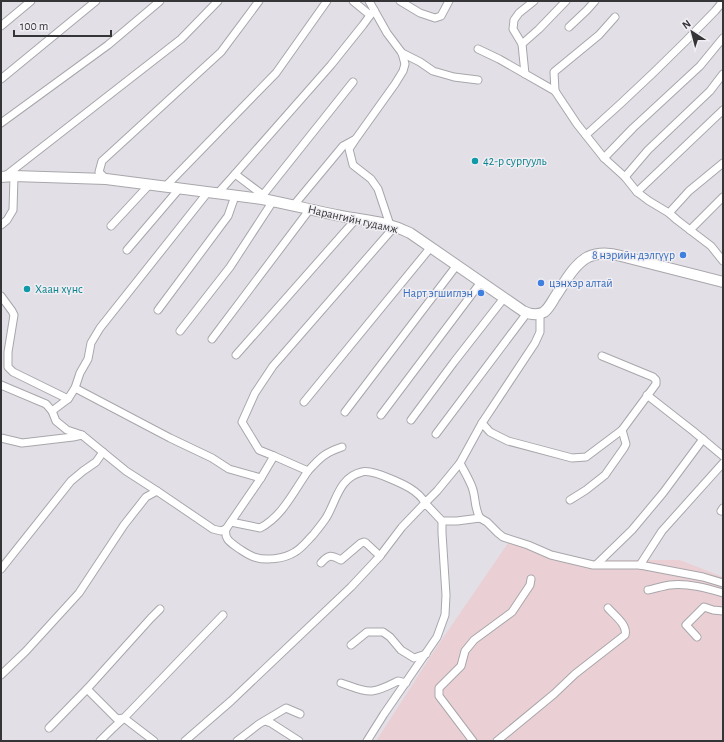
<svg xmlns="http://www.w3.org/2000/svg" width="724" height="742" font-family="'Alegreya Sans',sans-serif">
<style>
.industrial{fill:#ead0d4}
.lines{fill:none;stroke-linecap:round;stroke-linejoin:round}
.minor-casing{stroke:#a8a6ab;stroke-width:9}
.secondary-casing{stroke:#a8a6ab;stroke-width:12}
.minor{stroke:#fff;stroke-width:7}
.secondary{stroke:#fff;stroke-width:10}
.culture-dot{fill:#0f9aa8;stroke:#f0eef3;stroke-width:1.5}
.shop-dot{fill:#3f7fe0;stroke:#f0eef3;stroke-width:1.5}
.labels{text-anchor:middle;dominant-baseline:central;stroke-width:3;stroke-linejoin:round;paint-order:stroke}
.culture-label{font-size:12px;fill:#0d838f;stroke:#f0eef3;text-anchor:start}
.street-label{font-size:12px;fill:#353436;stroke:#f0eef3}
.shop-label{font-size:12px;fill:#366cbe;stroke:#f0eef3;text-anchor:end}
</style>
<rect width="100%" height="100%" fill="#e2e0e6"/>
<!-- industrial -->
<polygon class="industrial" points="508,543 592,560 680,560 723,577 723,741 376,741 436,648"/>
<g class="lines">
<!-- minor casing -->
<g class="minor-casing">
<g id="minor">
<polyline points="353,1 370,15"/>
<polyline points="369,1 387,33 402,53 405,64 403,71 395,84 355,140 349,149 353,165 371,179 378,189 390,225"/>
<polyline points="400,1 420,13 435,18 441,16 449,1"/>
<polyline points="1,26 31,1"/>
<polyline points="569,27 587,10 595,1"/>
<polyline points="522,44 539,29 566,1"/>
<polyline points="478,49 499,59 555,91 577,124 604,158 625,177 637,192 649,201 669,213 677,220 690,230 711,246 723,261"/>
<polyline points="402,53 420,62 433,71 454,77 478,80"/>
<polyline points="525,74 522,44 513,29 514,20 519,13 534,1"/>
<polyline points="1,79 96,1"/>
<polyline points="353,82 263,195 235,174 331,65 363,25 374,10"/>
<polyline points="555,91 554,72 599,35 615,17"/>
<polyline points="1,123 108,45 160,1"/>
<path d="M 586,135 C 631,95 674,54 715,11 L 720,5 L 722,1"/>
<polyline points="604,158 633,128 700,66 723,38"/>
<polyline points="4,177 181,39 218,1"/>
<polyline points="625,177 648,150 710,91 723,74"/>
<polyline points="106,179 99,172 102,161 221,52 259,1"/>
<polyline points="165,187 276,73 327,1"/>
<polyline points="637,192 723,110"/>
<polyline points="218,193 235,174"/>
<polyline points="294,205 343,146 354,140"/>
<polyline points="669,213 689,191 723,163"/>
<polyline points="1,225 7,220 13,210 14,176"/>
<polyline points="111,226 149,185"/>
<polyline points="690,230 723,197"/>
<polyline points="127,250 179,189"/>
<polyline points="1,296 12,311 14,315 8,352 8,367 13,372 68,399"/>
<polyline points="158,310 228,216 235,196"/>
<polyline points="540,314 540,332 535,343 482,423 490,432 508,441 572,458 586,457 622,430 656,384 656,380 653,377 602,356"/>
<polyline points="180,331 230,267 273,201"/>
<polyline points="212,339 310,209"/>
<polyline points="236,355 356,219"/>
<polyline points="1,385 46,404 52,411 56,421 67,430 82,435 126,471 157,491"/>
<polyline points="75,388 80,373 88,359 91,343 100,328 208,192"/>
<polyline points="647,395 693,431 723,456"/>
<polyline points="304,402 431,247"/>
<polyline points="52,411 68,399 75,388 170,438 212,458 229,469 261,478"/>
<polyline points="345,412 457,265"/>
<polyline points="381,415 481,282"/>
<polyline points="411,420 454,362 504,298"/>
<polyline points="436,434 527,313"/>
<polyline points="1,438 22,443 73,437 82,435"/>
<path d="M 274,456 L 308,471 C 320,458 324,453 342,447"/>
<polyline points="570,500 586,490 605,475 624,448 626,444 622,430"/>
<polyline points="721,511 723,508"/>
<path d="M 480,518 C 474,508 476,497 472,487 C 469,479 464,471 460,463 L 482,423"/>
<path d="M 231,522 L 260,528 C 282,517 294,491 308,471"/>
<path d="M 226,529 C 224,539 230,542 238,548 C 243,551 248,555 254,557 C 266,561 284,559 295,552 C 302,548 307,541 313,535 C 317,530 322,524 326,518 C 336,502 339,477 362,472 C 369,470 384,476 391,479 C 403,484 419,491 425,503 L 437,491 L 460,463"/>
<path d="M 321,563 C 329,554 331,555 341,560 L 361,543 L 364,542 L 366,543 L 380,556"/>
<polyline points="597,564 632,530 663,493 703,439"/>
<polyline points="640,565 662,531 723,463"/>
<polyline points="1,569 71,481 83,471 96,462 103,452"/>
<path d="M 648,590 C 655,589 662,586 670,585 C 688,583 706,588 723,593"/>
<polyline points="160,609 151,618 87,689 117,719 124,718 223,615"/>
<polyline points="697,637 686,625 704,607 713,610 723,611"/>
<polyline points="351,645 367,632 383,632 390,637 401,650 414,658 426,654"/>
<polyline points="1,675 26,651 79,593 124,525 146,497 157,491 213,529 221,531 226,529 261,478 274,456 259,450 242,422 255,393 273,366 395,226"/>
<path d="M 341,683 C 351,686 362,692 372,691 C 381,690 390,685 398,681 L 406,683"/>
<polyline points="265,721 271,723 299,741"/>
<polyline points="49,728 87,689"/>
<polyline points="100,741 111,730 124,718 154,741"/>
<polyline points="185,741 231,701 351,587 380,556 402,527 425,503 442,521 457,521 480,518 487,522 498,533 503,537 528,545 551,555 593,565 640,565 703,577 723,583"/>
<polyline points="237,741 259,724 286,708 300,714"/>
<polyline points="367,741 384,714 437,637 445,615 446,595 442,533 442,521"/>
<polyline points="473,741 439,696 439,688 461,666 465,651 474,640 512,612 530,585 531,579"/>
<path d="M 497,741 L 554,694 L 575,674 L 625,635 C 628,625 614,615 608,608"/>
</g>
</g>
<!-- secondary casing -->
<g class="secondary-casing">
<path id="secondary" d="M 1,177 L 14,176 L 106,179 L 262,199 C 289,204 315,211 341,216 C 366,221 386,221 410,233 L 523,311 C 529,314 537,316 544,312 C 549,308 552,302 555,297 C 564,284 573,265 588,257 C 599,252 610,253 621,256 L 723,282"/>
</g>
<!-- minor -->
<use href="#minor" class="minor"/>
<!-- secondary -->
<use href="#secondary" class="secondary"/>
</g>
<!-- markers -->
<g class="culture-dot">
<circle cx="475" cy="161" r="4"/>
<circle cx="27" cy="289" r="4"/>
</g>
<g class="shop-dot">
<circle cx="683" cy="255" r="4"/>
<circle cx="541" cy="283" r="4"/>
<circle cx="481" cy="293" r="4"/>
</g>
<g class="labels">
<!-- culture labels -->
<g class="culture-label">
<text x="483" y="161">42-p сургууль</text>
<text x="35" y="289">Хаан хүнс</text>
</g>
<!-- street labels -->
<g class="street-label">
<text transform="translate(353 219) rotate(13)">Нарангийн гудамж</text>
</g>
<!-- shop labels -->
<g class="shop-label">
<text x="675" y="255">8 нэрийн дэлгүүр</text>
<text x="549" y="283" text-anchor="start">цэнхэр алтай</text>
<text x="473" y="293">Нарт эгшиглэн</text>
</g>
</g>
<!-- border -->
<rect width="724" height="742" fill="none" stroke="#353436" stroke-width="4"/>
<!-- north arrow -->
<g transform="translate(692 32) rotate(324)" stroke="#f0eef3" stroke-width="3" paint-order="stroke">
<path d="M0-3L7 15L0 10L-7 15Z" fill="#353436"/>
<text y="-6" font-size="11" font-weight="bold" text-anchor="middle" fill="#353436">N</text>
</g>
<!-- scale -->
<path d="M14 30v6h97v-6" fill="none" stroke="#353436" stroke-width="2"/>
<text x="20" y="30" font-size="12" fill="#353436" stroke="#f0eef3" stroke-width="3" paint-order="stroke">100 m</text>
</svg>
